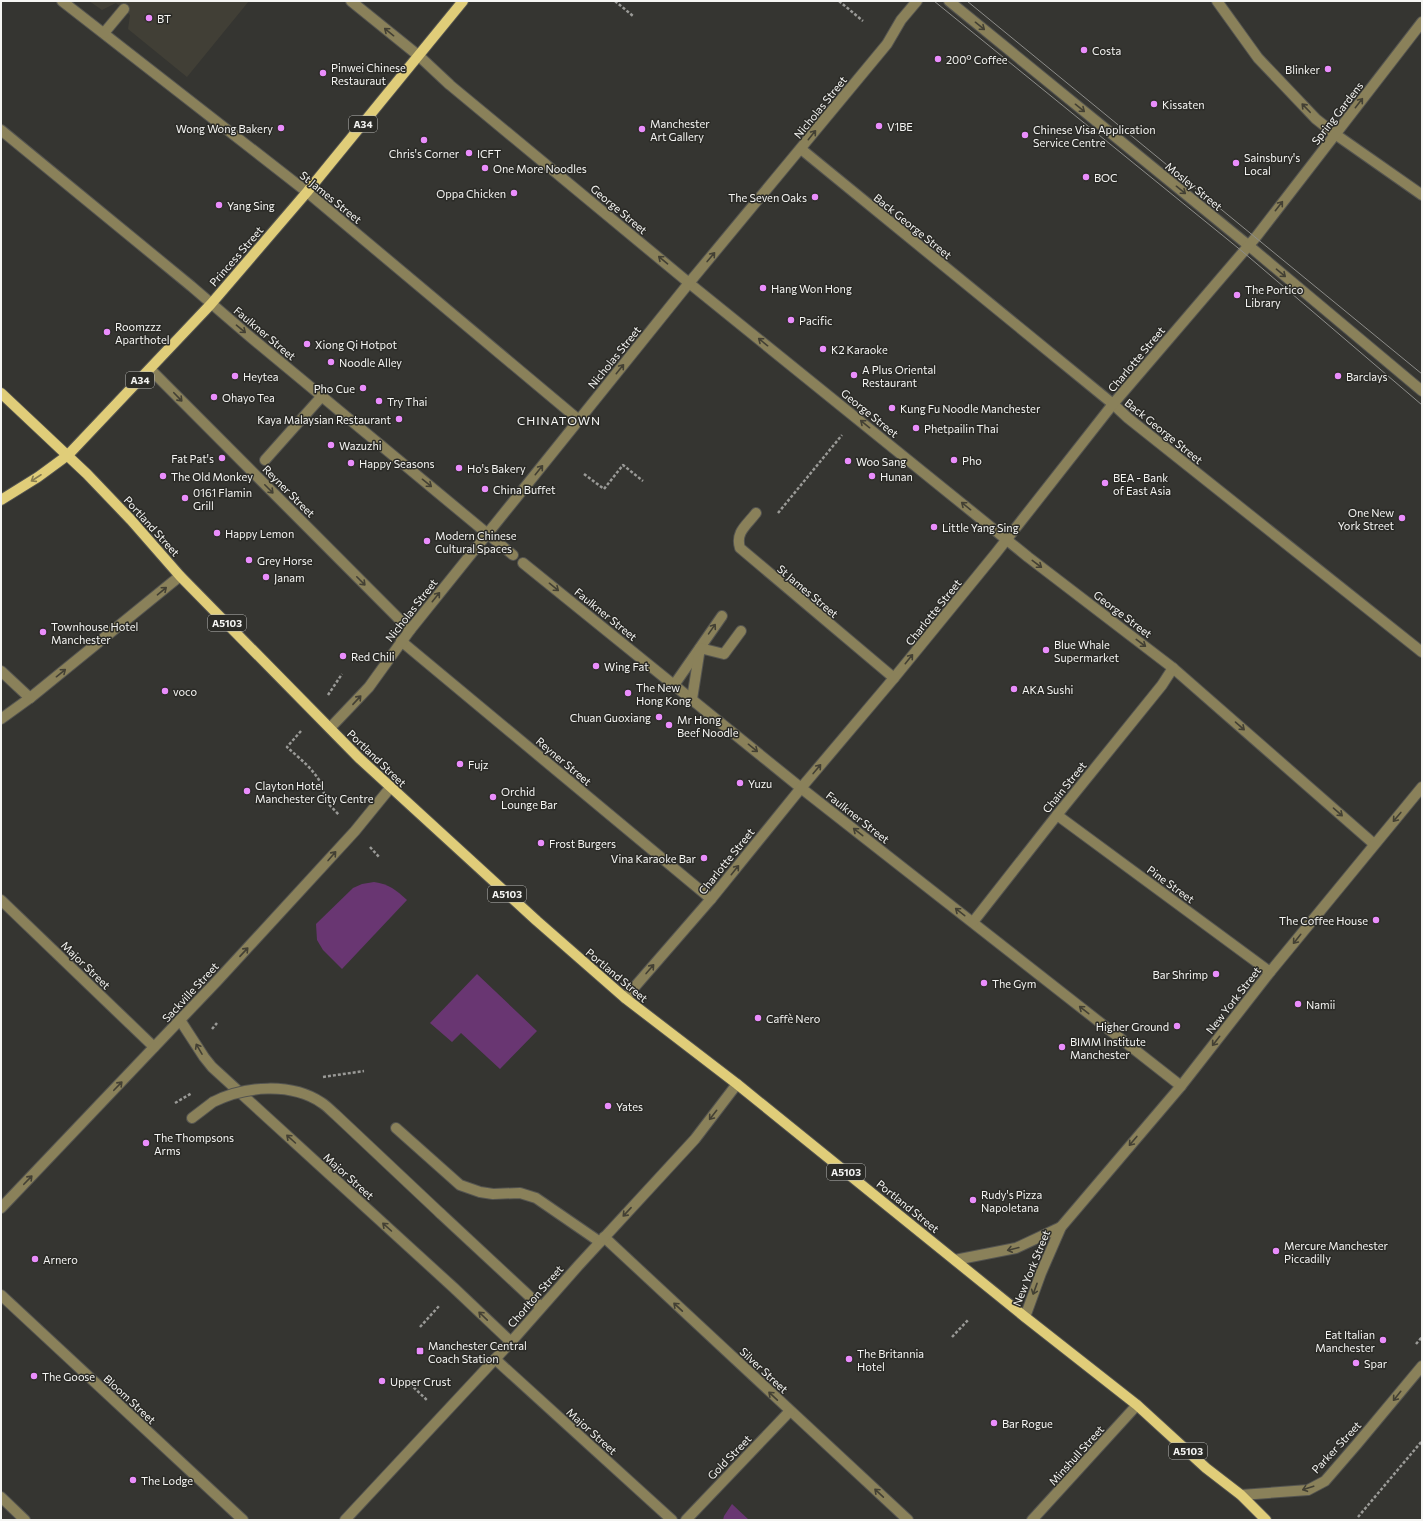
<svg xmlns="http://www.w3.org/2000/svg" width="1423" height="1521" font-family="Commissioner,sans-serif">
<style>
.built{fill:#413f36}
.green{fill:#693672}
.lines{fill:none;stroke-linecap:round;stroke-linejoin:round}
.minor-casing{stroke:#545450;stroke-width:12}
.major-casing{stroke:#545450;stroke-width:12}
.path{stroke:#9a9a97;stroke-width:2.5;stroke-dasharray:3 2;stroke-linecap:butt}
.minor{stroke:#8a815a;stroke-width:10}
.major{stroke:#e0cd79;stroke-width:10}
.tram{stroke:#8c8c89;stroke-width:1}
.minor-bridge-casing{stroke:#545450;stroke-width:12;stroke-linecap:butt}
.path-bridge{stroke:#9a9a97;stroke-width:2.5;stroke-dasharray:3 2;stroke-linecap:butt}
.minor-bridge{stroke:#8a815a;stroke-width:10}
.oneway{stroke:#434034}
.oneway2{stroke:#867c50}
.poi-dot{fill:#ea8dfc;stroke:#2b2b27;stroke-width:1.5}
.labels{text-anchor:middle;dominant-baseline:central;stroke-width:3;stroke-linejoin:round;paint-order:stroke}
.shield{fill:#2b2b27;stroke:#b8b8b6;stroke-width:1}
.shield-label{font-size:10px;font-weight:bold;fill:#f5f5f3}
.poi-label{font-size:11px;fill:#f5f5f3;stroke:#2b2b27;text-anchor:start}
.street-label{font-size:11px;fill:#f5f5f3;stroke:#2b2b27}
.neighbourhood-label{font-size:12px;letter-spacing:1px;fill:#f5f5f3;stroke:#2b2b27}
</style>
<rect width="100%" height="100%" fill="#353531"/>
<!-- built -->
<polygon class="built" points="89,1 249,1 187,77 128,29 130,15 116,3 102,10"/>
<!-- green -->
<g class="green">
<path d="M 374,882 C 389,884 396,890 407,900 L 342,969 L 323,950 L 317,940 L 316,924 L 353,888 L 362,884 Z"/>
<polygon points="477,974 537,1031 500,1069 461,1033 452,1042 430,1023"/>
<polygon points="732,1504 749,1520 723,1520 724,1516"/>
</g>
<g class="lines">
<!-- minor casing -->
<g class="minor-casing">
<g id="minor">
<polyline points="62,1 307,192 579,420"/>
<polyline points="351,1 419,56 450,85 689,283 1028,557 1173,668 1374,844"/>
<polyline points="949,1 1248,245 1422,391"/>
<polyline points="1217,1 1258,58 1316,119 1335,134 1422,195"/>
<polyline points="104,33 124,9"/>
<polyline points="1,130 191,286 248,335 513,555"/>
<polyline points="801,149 1113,404 1128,418 1422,652"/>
<polyline points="150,369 410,630"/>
<polyline points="265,460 322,396"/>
<path d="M 756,513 C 747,525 735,532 740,548 L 894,678"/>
<polyline points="523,563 801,788 1181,1086"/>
<polyline points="401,641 711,899"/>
<polyline points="1,671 30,698"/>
<polyline points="674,685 722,616"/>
<polyline points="692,699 700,648 724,654 741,631"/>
<polyline points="1,719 30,698 180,576"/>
<polyline points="330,728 369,687 410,630 689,283 887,44 901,20 917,1"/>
<polyline points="1057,815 1270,972"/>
<polyline points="1,900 154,1047"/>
<polyline points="973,922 1057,815 1162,685 1173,668"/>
<polyline points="625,998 711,899 801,788 894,678 996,553 1113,404 1256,237 1422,22"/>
<polyline points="180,1020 204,1057 212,1067 454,1288 511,1342"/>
<polyline points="192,1118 213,1102"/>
<polyline points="396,1128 460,1185 480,1192 493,1194 520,1193 536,1198 600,1242"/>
<polyline points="1,1208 217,981 355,831 390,788"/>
<polyline points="440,1213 541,1307"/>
<polyline points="604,1237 908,1520"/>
<polyline points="955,1260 1016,1248 1061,1227"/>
<polyline points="1,1295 243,1520"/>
<polyline points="1025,1317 1041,1273 1061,1227 1181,1086 1270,972 1422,787"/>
<polyline points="495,1359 672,1520"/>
<polyline points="1241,1495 1308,1490 1325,1481 1357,1444 1422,1366"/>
<polyline points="1,1497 25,1520"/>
<polyline points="345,1520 511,1342 578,1266 695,1139 737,1084"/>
<polyline points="686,1520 790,1411"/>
<polyline points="1032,1520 1137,1405"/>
</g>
</g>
<!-- major casing -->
<g class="major-casing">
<g id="major">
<polyline points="1,393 87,474 131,520 180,576 359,758 537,921 625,998 737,1084 1025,1317 1137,1405 1206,1468 1241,1495 1266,1520"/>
<polyline points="1,500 38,477 68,455 211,304 307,192 463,1"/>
</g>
</g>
<!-- path -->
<g class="path">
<polyline points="615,1 633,16"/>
<polyline points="839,1 863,21"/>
<polyline points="584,474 604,489 623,465 643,481"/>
<polyline points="778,513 842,435"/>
<polyline points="328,695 342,674"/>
<path d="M 301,731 L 287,747 C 301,760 326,778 324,799 L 339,815"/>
<polyline points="370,847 379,857"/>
<polyline points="212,1029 217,1023"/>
<polyline points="420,1327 440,1305"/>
<polyline points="952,1337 969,1319"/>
<polyline points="1416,1344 1422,1337"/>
<polyline points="410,1384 428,1401"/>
<polyline points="1358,1517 1422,1441"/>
</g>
<!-- minor -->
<use href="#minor" class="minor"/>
<!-- major -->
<use href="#major" class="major"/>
<!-- tram -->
<g class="tram">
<polyline points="934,1 1243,252 1422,405"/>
<polyline points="967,1 1422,374"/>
</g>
<!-- minor-bridge casing -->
<g class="minor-bridge-casing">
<path id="minor-bridge" d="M 213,1102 C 245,1086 291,1082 322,1103 C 327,1106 331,1111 336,1115 L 440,1213"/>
</g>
<!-- path-bridge -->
<g class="path-bridge">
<polyline points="323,1077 364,1071"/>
<polyline points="175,1103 192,1093"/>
</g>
<!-- minor-bridge -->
<use href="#minor-bridge" class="minor-bridge"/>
</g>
<!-- one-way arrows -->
<defs><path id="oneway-shaft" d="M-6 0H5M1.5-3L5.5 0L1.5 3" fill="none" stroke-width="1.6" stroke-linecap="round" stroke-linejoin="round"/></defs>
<g class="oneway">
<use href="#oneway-shaft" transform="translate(980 26) rotate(39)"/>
<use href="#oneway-shaft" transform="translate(389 32) rotate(-141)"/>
<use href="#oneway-shaft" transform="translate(1359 103) rotate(-52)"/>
<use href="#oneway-shaft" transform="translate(1080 108) rotate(39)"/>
<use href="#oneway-shaft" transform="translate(1306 108) rotate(-134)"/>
<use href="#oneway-shaft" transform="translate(812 135) rotate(-51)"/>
<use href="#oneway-shaft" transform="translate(1181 190) rotate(39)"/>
<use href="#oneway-shaft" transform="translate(1279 206) rotate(-52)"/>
<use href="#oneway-shaft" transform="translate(711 257) rotate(-50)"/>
<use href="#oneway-shaft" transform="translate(663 260) rotate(-140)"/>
<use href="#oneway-shaft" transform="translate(1281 273) rotate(40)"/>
<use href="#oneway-shaft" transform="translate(241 329) rotate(40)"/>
<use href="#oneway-shaft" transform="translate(763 342) rotate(-141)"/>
<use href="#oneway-shaft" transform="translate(620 369) rotate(-51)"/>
<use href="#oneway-shaft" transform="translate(178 397) rotate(46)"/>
<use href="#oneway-shaft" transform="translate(865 424) rotate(-141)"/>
<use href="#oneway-shaft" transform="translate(539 470) rotate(-51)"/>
<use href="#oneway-shaft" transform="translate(427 483) rotate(39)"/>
<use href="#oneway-shaft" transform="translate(269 489) rotate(45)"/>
<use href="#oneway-shaft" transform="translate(966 506) rotate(-141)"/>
<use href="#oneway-shaft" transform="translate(1037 564) rotate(37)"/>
<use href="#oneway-shaft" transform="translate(361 581) rotate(45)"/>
<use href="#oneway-shaft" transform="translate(554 587) rotate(39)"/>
<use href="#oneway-shaft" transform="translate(162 591) rotate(-40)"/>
<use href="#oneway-shaft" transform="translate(436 597) rotate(-51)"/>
<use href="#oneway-shaft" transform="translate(712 629) rotate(-55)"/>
<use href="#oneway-shaft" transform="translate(1141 643) rotate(37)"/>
<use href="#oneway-shaft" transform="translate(909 659) rotate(-51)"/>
<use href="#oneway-shaft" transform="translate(61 673) rotate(-39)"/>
<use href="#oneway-shaft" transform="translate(357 700) rotate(-47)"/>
<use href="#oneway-shaft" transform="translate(1240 726) rotate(41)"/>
<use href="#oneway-shaft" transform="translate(753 748) rotate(39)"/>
<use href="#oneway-shaft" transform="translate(817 769) rotate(-50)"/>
<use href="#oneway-shaft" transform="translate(1338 812) rotate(41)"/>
<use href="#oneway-shaft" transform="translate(1397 817) rotate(130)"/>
<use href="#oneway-shaft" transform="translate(858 832) rotate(-142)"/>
<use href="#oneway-shaft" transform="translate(332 856) rotate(-49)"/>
<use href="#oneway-shaft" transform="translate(735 870) rotate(-51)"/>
<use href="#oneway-shaft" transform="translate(960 912) rotate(-142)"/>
<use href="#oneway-shaft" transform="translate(1297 939) rotate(129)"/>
<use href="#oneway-shaft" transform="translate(244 952) rotate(-47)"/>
<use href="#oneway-shaft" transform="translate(650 969) rotate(-49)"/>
<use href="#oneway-shaft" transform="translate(1084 1010) rotate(-142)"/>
<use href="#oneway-shaft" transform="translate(1216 1041) rotate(128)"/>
<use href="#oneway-shaft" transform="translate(199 1049) rotate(-120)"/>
<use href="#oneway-shaft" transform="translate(118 1086) rotate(-46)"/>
<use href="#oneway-shaft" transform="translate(713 1115) rotate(128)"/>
<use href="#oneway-shaft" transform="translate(291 1139) rotate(-138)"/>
<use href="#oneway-shaft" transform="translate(1133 1141) rotate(130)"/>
<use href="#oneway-shaft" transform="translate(28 1180) rotate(-46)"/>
<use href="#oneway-shaft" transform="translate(627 1212) rotate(133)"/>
<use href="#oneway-shaft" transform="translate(387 1227) rotate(-138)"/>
<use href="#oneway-shaft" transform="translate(1013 1249) rotate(166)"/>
<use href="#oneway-shaft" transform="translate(1035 1289) rotate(110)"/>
<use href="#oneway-shaft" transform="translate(678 1307) rotate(-137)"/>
<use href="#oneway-shaft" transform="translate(483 1316) rotate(-136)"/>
<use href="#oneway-shaft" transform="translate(773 1396) rotate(-137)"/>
<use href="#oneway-shaft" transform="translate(1397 1396) rotate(129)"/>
<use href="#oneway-shaft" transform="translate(1308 1488) rotate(162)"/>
<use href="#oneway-shaft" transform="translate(879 1493) rotate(-137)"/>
</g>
<use class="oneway2" href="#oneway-shaft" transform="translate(36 478) rotate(147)"/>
<!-- markers -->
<g class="poi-dot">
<circle cx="149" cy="18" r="4"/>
<circle cx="1084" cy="50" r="4"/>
<circle cx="938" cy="59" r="4"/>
<circle cx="1328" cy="69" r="4"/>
<circle cx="323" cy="73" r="4"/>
<circle cx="1154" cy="104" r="4"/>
<circle cx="879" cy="126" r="4"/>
<circle cx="281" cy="128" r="4"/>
<circle cx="642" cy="129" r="4"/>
<circle cx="1025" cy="135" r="4"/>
<circle cx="424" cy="140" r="4"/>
<circle cx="469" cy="153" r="4"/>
<circle cx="1236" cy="163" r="4"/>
<circle cx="485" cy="168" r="4"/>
<circle cx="1086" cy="177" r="4"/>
<circle cx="514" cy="193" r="4"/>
<circle cx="815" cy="197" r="4"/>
<circle cx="219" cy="205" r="4"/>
<circle cx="763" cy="288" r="4"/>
<circle cx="1237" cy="295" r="4"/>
<circle cx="791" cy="320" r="4"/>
<circle cx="107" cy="332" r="4"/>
<circle cx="307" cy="344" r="4"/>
<circle cx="823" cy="349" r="4"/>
<circle cx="331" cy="362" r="4"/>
<circle cx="854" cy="375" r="4"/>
<circle cx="235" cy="376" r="4"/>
<circle cx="1338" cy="376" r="4"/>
<circle cx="363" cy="388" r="4"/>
<circle cx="214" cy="397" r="4"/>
<circle cx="379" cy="401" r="4"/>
<circle cx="892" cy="408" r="4"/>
<circle cx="399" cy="419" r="4"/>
<circle cx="916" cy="428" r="4"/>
<circle cx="331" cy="445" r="4"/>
<circle cx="222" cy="458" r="4"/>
<circle cx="954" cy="460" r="4"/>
<circle cx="848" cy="461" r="4"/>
<circle cx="351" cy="463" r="4"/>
<circle cx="459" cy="468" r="4"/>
<circle cx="163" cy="476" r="4"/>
<circle cx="872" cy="476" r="4"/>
<circle cx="1105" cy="483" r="4"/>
<circle cx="485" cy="489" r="4"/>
<circle cx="185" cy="498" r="4"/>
<circle cx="1402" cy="518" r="4"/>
<circle cx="934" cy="527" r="4"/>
<circle cx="217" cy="533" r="4"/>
<circle cx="427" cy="541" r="4"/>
<circle cx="249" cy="560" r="4"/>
<circle cx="266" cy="577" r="4"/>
<circle cx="43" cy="632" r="4"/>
<circle cx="1046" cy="650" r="4"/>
<circle cx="343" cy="656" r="4"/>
<circle cx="596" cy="666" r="4"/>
<circle cx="1014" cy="689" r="4"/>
<circle cx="165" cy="691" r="4"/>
<circle cx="628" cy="693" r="4"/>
<circle cx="659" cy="717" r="4"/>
<circle cx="669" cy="725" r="4"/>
<circle cx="460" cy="764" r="4"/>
<circle cx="740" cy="783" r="4"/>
<circle cx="247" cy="791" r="4"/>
<circle cx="493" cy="797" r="4"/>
<circle cx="541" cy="843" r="4"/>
<circle cx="704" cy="858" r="4"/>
<circle cx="1376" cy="920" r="4"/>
<circle cx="1216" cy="974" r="4"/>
<circle cx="984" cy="983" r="4"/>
<circle cx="1298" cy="1004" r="4"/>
<circle cx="758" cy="1018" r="4"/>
<circle cx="1177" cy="1026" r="4"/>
<circle cx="1062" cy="1047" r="4"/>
<circle cx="608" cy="1106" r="4"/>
<circle cx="146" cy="1143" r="4"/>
<circle cx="973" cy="1200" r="4"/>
<circle cx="1276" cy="1251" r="4"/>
<circle cx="35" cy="1259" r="4"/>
<circle cx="1383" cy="1340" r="4"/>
<rect x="416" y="1347" width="8" height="8" rx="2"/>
<circle cx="849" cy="1359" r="4"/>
<circle cx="1356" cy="1363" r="4"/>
<circle cx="34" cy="1376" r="4"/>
<circle cx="382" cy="1381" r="4"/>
<circle cx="994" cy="1423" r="4"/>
<circle cx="133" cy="1480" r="4"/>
</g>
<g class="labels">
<!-- shield labels -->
<g class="shield">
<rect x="349" y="116" width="28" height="16" rx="3"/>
<rect x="126" y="372" width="28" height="16" rx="3"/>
<rect x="208" y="615" width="38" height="16" rx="3"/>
<rect x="488" y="886" width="38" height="16" rx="3"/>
<rect x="827" y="1164" width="38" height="16" rx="3"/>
<rect x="1169" y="1443" width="38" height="16" rx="3"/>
</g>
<g class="shield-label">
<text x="363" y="124">A34</text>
<text x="140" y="380">A34</text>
<text x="227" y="623">A5103</text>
<text x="507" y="894">A5103</text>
<text x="846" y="1172">A5103</text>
<text x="1188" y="1451">A5103</text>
</g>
<!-- poi labels -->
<g class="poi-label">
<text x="157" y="18">BT</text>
<text x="1092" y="50">Costa</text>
<text x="946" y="59">200° Coffee</text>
<text x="331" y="67">Pinwei Chinese<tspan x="331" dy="13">Restauraut</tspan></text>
<text x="1320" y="69" text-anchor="end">Blinker</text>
<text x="1162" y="104">Kissaten</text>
<text x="650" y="123">Manchester<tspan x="650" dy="13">Art Gallery</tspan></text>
<text x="887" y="126">V1BE</text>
<text x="273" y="128" text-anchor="end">Wong Wong Bakery</text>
<text x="1033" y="129">Chinese Visa Application<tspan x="1033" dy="13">Service Centre</tspan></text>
<text x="424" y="153" text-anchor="middle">Chris's Corner</text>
<text x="477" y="153">ICFT</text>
<text x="1244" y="157">Sainsbury's<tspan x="1244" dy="13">Local</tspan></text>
<text x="493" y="168">One More Noodles</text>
<text x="1094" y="177">BOC</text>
<text x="506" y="193" text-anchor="end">Oppa Chicken</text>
<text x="807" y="197" text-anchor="end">The Seven Oaks</text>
<text x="227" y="205">Yang Sing</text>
<text x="771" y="288">Hang Won Hong</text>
<text x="1245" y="289">The Portico<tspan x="1245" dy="13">Library</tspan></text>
<text x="799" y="320">Pacific</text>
<text x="115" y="326">Roomzzz<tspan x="115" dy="13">Aparthotel</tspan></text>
<text x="315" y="344">Xiong Qi Hotpot</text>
<text x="831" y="349">K2 Karaoke</text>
<text x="339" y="362">Noodle Alley</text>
<text x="862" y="369">A Plus Oriental<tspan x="862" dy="13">Restaurant</tspan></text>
<text x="243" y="376">Heytea</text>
<text x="1346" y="376">Barclays</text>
<text x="355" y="388" text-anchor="end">Pho Cue</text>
<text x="222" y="397">Ohayo Tea</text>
<text x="387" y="401">Try Thai</text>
<text x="900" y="408">Kung Fu Noodle Manchester</text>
<text x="391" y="419" text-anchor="end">Kaya Malaysian Restaurant</text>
<text x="924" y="428">Phetpailin Thai</text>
<text x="339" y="445">Wazuzhi</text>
<text x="214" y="458" text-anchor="end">Fat Pat's</text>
<text x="962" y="460">Pho</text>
<text x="856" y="461">Woo Sang</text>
<text x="359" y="463">Happy Seasons</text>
<text x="467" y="468">Ho's Bakery</text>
<text x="171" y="476">The Old Monkey</text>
<text x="880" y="476">Hunan</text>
<text x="1113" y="477">BEA - Bank<tspan x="1113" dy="13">of East Asia</tspan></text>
<text x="493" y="489">China Buffet</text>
<text x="193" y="492">0161 Flamin<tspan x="193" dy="13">Grill</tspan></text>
<text x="1394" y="512" text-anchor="end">One New<tspan x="1394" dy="13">York Street</tspan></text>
<text x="942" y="527">Little Yang Sing</text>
<text x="225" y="533">Happy Lemon</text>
<text x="435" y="535">Modern Chinese<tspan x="435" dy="13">Cultural Spaces</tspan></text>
<text x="257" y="560">Grey Horse</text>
<text x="274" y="577">Janam</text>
<text x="51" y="626">Townhouse Hotel<tspan x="51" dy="13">Manchester</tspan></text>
<text x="1054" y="644">Blue Whale<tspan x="1054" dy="13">Supermarket</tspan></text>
<text x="351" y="656">Red Chili</text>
<text x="604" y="666">Wing Fat</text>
<text x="636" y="687">The New<tspan x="636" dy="13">Hong Kong</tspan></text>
<text x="1022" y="689">AKA Sushi</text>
<text x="173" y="691">voco</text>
<text x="651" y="717" text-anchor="end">Chuan Guoxiang</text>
<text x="677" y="719">Mr Hong<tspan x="677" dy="13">Beef Noodle</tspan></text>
<text x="468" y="764">Fujz</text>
<text x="748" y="783">Yuzu</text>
<text x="255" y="785">Clayton Hotel<tspan x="255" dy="13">Manchester City Centre</tspan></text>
<text x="501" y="791">Orchid<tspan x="501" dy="13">Lounge Bar</tspan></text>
<text x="549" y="843">Frost Burgers</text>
<text x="696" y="858" text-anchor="end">Vina Karaoke Bar</text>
<text x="1368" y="920" text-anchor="end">The Coffee House</text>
<text x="1208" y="974" text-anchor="end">Bar Shrimp</text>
<text x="992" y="983">The Gym</text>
<text x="1306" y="1004">Namii</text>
<text x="766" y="1018">Caffè Nero</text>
<text x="1169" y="1026" text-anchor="end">Higher Ground</text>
<text x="1070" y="1041">BIMM Institute<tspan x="1070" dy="13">Manchester</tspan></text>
<text x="616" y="1106">Yates</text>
<text x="154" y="1137">The Thompsons<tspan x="154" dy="13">Arms</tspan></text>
<text x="981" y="1194">Rudy's Pizza<tspan x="981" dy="13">Napoletana</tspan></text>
<text x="1284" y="1245">Mercure Manchester<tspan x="1284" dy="13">Piccadilly</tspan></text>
<text x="43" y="1259">Arnero</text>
<text x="1375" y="1334" text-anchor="end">Eat Italian<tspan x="1375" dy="13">Manchester</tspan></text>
<text x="428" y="1345">Manchester Central<tspan x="428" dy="13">Coach Station</tspan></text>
<text x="857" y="1353">The Britannia<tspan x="857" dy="13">Hotel</tspan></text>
<text x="1364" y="1363">Spar</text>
<text x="42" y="1376">The Goose</text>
<text x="390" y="1381">Upper Crust</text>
<text x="1002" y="1423">Bar Rogue</text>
<text x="141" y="1480">The Lodge</text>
</g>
<!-- street labels -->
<g class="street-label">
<text transform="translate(820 107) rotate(-51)">Nicholas Street</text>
<text transform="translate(1337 113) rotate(-52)">Spring Gardens</text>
<text transform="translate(1194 186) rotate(39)">Mosley Street</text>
<text transform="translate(331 197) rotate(39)">St James Street</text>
<text transform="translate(619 209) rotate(40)">George Street</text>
<text transform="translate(913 226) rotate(39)">Back George Street</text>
<text transform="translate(236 256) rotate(-49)">Princess Street</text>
<text transform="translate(265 333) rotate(40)">Faulkner Street</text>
<text transform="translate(614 357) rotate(-51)">Nicholas Street</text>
<text transform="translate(1136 359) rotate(-50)">Charlotte Street</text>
<text transform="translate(870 413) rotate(39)">George Street</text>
<text transform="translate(1164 431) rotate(39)">Back George Street</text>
<text transform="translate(289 491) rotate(45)">Reyner Street</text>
<text transform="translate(152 526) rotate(48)">Portland Street</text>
<text transform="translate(808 591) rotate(40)">St James Street</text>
<text transform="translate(411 610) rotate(-52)">Nicholas Street</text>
<text transform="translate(933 612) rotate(-51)">Charlotte Street</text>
<text transform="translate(606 614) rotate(39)">Faulkner Street</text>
<text transform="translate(1123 614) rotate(37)">George Street</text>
<text transform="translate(377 758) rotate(44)">Portland Street</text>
<text transform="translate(564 761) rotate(40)">Reyner Street</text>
<text transform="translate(1064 787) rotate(-51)">Chain Street</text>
<text transform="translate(858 817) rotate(38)">Faulkner Street</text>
<text transform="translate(726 861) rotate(-51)">Charlotte Street</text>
<text transform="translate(1171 884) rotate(36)">Pine Street</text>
<text transform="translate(86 965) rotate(44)">Major Street</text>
<text transform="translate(617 975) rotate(40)">Portland Street</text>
<text transform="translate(190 992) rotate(-47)">Sackville Street</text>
<text transform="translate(1233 1000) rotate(-52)">New York Street</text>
<text transform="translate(349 1176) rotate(42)">Major Street</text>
<text transform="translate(908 1206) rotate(39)">Portland Street</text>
<text transform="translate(1031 1268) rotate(-68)">New York Street</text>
<text transform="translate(535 1296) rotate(-49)">Chorlton Street</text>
<text transform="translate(764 1370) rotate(43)">Silver Street</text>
<text transform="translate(130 1399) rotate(43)">Bloom Street</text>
<text transform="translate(592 1431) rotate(42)">Major Street</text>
<text transform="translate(1336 1447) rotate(-47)">Parker Street</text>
<text transform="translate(1076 1455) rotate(-48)">Minshull Street</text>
<text transform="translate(729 1457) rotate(-46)">Gold Street</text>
</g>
<!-- neighbourhood labels -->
<g class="neighbourhood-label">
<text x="559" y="420">CHINATOWN</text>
</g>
</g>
<!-- border -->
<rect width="1423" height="1521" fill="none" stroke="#f5f5f3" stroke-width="4"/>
</svg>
